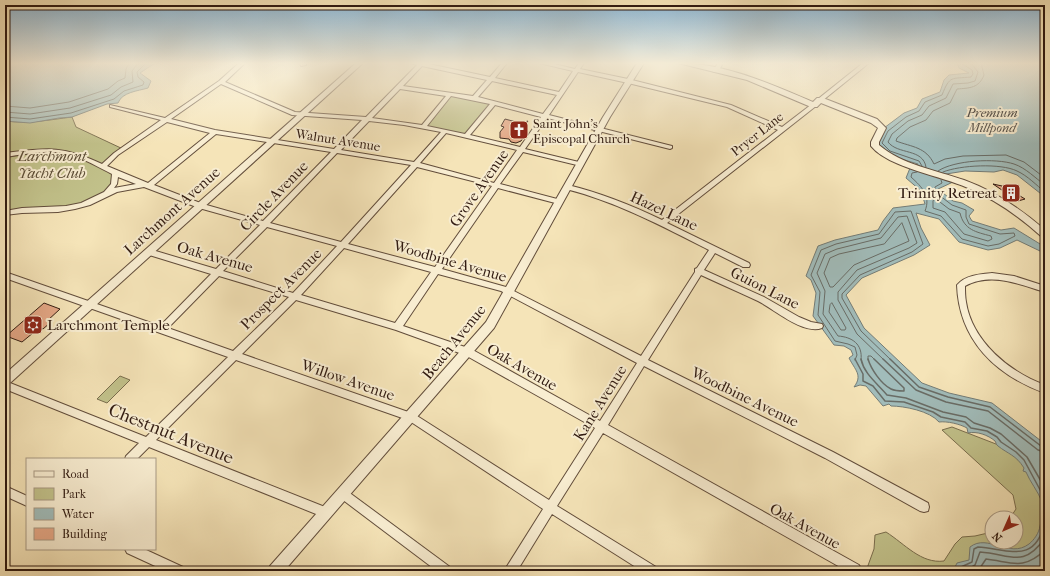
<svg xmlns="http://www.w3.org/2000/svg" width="1050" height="576" font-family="'IM FELL French Canon',serif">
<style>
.green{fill:#c2c28b;stroke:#7a6e4e}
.water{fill:#a1bcba;stroke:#747c76}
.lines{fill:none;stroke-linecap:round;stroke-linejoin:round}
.shore-far1{stroke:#696c66;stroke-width:1}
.shore{stroke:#696c66;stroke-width:1.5}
.building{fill:#e7a988;stroke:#311b11}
.minor-casing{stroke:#624d3b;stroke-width:2}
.tertiary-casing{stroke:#624d3b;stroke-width:2}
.minor{fill:#f8edd1;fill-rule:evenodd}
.tertiary{fill:#f8edd1;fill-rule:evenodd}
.labels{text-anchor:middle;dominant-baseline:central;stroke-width:4;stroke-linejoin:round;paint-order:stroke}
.far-water-label{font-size:13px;font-style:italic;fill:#58534c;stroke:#f8edd1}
.far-poi-label{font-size:13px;fill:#311b11;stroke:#f8edd1;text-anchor:start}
.far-street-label{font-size:13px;fill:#311b11;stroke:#f8edd1}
.park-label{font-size:15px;font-style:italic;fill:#5c4d36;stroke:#f8edd1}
.street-label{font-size:15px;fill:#311b11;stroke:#f8edd1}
.poi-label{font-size:15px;fill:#311b11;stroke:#f8edd1;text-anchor:end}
.near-street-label{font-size:18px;fill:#311b11;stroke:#f8edd1}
</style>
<rect width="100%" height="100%" fill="#f5e4b8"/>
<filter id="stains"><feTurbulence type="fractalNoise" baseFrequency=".005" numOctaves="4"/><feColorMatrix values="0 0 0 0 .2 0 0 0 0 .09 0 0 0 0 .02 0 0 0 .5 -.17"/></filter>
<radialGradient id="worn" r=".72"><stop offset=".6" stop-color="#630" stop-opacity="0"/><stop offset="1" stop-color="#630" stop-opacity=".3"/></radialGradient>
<!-- green -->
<g class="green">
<polygon points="451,95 492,103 465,135 425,126"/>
<path d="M 72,117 L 76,127 L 123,149 L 103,166 L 114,174 L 111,188 L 85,204 L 5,213 L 5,121 C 30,124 48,120 72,117 Z"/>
<polygon points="120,376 130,380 107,403 97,399"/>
<path d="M 952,427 L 1045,463 L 1045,571 L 866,571 L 874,549 L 875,535 L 886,532 C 905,544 921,564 944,561 L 955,544 L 962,537 L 975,536 L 992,532 L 992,542 L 1016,542 L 1016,518 L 1010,518 L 1016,509 L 1013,495 L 942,430 Z"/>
</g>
<!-- water -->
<g class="water">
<path d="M 5,63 L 155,63 L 140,73 L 151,81 L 148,88 C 138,91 122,92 118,103 L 107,104 L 72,117 L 59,118 L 30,123 L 5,121 Z"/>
<path d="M 957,63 L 1045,63 L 1045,197 L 1017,175 L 1003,170 L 994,172 L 965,171 L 946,174 L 944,177 L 953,182 L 938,189 L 953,201 L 962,203 L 974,210 L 969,216 L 972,221 L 1001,230 L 1014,228 L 1045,247 L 1040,251 L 1017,240 L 1000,248 L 988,250 L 959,242 L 939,219 L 916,213 L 921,228 L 930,245 L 914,255 L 862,278 L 846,295 L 864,328 L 922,383 L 949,393 L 992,403 L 1045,444 L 1045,571 L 953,571 L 957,563 L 969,560 L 970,547 C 988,533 1009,559 1029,544 C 1034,540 1039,533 1040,526 C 1042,518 1044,510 1042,502 C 1038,491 1030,482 1026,472 L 1023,471 L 1024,468 C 1016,455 1008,454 998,446 C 996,445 996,442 995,441 C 988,435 977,431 968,433 L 967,428 C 960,424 947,421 939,422 C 930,411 904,406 891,406 L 889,404 L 883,406 L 866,386 L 860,385 L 854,387 C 863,375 855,370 849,358 L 853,355 L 851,350 L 844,346 L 834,345 L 813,316 L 816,293 L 811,280 L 806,276 L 818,246 L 835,240 L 878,230 L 883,221 L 893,208 L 925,204 L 921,191 L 906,178 L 910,168 L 915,169 L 918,164 L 888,155 L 877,146 L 884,128 L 904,113 L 917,108 L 922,99 L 940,92 L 944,80 L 949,75 L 969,73 L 959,68 Z"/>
</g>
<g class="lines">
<!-- shore-far1 -->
<g class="shore-far1">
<path d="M 981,63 L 984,75 C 979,88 970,88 957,89 L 950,103 L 933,111 L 926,120 L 910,127 L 897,138 L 896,141 C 912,147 926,147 934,164 L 945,159 L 963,156 L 1006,155 L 1024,162 L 1045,178"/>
<polyline points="5,106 30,108 69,102 108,89 118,81 125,78 126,69 129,63"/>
<polyline points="5,112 30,114 70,108 111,95 121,87 133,82 132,71 138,63"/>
<polyline points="5,117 30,119 71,113 114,99 124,91 143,85 144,82 138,77 137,72 146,63"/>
<path d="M 922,166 L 919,161 L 890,151 L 882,143 L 888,131 L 906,117 L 919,111 L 925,102 L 942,95 C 950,75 951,79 971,77 L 973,74 L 972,70 L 961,63"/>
<path d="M 926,167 C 923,148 898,155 888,142 L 892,134 L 908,121 L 922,115 L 929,106 L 946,98 L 953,84 L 968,83 L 975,81 L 978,72 L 971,63"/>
<path d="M 938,171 C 954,160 996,158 1014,164 C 1026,168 1035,178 1045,185"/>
<path d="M 917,172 L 912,173 L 911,177 C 922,187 931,196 925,211 L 941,216 L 962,239 L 988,246 L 999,244 L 1015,236 L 1014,233 L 1000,234 L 969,224 L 966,217 L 966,210 L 952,205 L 935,192 L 935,187 L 942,183 L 941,180"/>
<path d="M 943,172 C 960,165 1001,163 1017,171 C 1028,176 1036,185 1045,192"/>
<path d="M 936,199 L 949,209 L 960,213 C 964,230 976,232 991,236 L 992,239 L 988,241 L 964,234 L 945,212 L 933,208 L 933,201 Z"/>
<polygon points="902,223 909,241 854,265 833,287 830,287 824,273 830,258 839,254 884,244"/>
<polygon points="832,303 846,328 845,330 841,330 829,312 830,305"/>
<polyline points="855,360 857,355 855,347 848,344 835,341 818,315 820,292 811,275 821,250 836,244 879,234 895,212 911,211 923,244 912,252 860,275 842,294 842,298 861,331 891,360"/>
<path d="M 861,360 C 863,344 852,337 838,336 L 823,314 L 825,291 L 817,273 L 825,254 L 837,249 L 881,238 L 898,217 L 907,216 L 917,243 L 909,248 L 857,270 L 838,292 L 838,300 L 857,334 L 884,360"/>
<polyline points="868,360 868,356 871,356 875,360"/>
</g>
<!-- shore -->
<g class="shore">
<polyline points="855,359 863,374 863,381 873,386 885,401 904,402 933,412 941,417 965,422 971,428 987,431 997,437 1001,442 1016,452 1024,460 1045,499"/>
<path d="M 861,359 C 864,374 877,383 887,395 L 906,398 L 943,412 L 966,417 L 974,423 L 990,428 L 1001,434 L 1027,457 L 1045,488"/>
<path d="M 868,359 C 871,369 881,384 891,389 C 895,391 900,391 904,391 L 904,388 L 874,359"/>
<polyline points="883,359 916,390 946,402 988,411 1038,450 1045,452"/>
<polyline points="890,359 919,387 948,397 990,407 1041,446 1045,447"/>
<path d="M 958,571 L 961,567 L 972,562 L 974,549 L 978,547 C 1009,549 1035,565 1045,522"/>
<path d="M 965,571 L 975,565 L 980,552 C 1011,554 1023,569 1045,538"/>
<path d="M 978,571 L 986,559 C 1012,562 1023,571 1045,550"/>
</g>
</g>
<!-- building -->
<g class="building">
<polygon points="505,119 520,123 528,121 525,125 527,127 526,129 527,132 521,141 516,143 511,142 509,139 500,138 500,132 504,127 501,126"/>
<polygon points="993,184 1011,188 1012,191 1025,199 1018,201"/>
<polygon points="44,303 60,309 47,321 51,322 43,329 39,328 22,342 6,336"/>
</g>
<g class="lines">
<!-- minor casing -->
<g class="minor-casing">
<g id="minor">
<path d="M 239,63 L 245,63 L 225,82 L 295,112 L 366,117 L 417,65 L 411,63 L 424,63 L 490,77 L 502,63 L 507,63 L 495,78 L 559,92 L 573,71 L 539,63 L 550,63 L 575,69 L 579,63 L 584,63 L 580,69 L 628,79 L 731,105 L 782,127 L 812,104 L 816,104 L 816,106 L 667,223 L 749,263 L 750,265 L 749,267 L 743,267 L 715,253 L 704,270 L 764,297 L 799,317 L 811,322 L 822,324 L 823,326 L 822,328 C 803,335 774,309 758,301 C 739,292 720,284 701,275 L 648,360 L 833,452 L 928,503 L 929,507 L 928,511 L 924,512 L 920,511 L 825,458 L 644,366 L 608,425 L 859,565 L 861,569 L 860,571 L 847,571 L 603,433 L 557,506 L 656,567 L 658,571 L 642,571 L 552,514 L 517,571 L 504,571 L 543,509 L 408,420 L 236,360 L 156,440 L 330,509 L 331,513 L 330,517 L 326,518 L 149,447 L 137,459 L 125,459 L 126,456 L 139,443 L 5,389 L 5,381 L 146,437 L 228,357 L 5,278 L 5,272 L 160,326 L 211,274 L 146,254 L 145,252 L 146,250 L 149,249 L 216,269 L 260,225 L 199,208 L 144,187 L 117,192 L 90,205 L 75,209 L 58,212 L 22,213 L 5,215 L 5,211 L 22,208 L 66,206 L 81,203 L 104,192 L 111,184 L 112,174 C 94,165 75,153 54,152 C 38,151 21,155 5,157 L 5,153 C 47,148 62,145 102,164 L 114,153 L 161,120 L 110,107 L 110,105 L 165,118 L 219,81 ZM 422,66 L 487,80 L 473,96 L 403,86 ZM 578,72 L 628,83 L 727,107 L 778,130 L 662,220 C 631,205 601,193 568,185 L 565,187 L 566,189 C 617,202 662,226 709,250 L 697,268 L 695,269 L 695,272 L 641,356 L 506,287 L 442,269 L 498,188 L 559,204 L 561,204 L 562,202 L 561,200 L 500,184 L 523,152 L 581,166 L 583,165 L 583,163 L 525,149 L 547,118 L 670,149 L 672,148 L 672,146 L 549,115 ZM 492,81 L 557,95 L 543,114 L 478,97 ZM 221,84 L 292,115 L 362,120 L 334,149 L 215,130 L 171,119 ZM 400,89 L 446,96 L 422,125 L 372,118 ZM 451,96 L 490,104 L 465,134 L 427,126 ZM 495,105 L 541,117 L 520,147 L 470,135 ZM 369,121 L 404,125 L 441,132 L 414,162 L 341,150 ZM 167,122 L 210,133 L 148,183 L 107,166 L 118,155 ZM 446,133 L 517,150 L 494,183 L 420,163 ZM 216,134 L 331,152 L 263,221 L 203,204 L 154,185 ZM 337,153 L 411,165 L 341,242 L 270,223 ZM 417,167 L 492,186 L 435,267 L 348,244 ZM 118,177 L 136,184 L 114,188 L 117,184 ZM 267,227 L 337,246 L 293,293 L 223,271 ZM 344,248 L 431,272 L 395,323 L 301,295 ZM 438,274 L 501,291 L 637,363 L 600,421 L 471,349 L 403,326 ZM 219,276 L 289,297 L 233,351 L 168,328 ZM 296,300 L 396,330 L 465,355 L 595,428 L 549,500 L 414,414 L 242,354 Z"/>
<polygon points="300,63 306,63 306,65 301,66"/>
<polygon points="718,63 723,63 718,72 714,72 713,71"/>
<polygon points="863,63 869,63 822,101 818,101 818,99"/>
<path d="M 992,273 L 1014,276 L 1045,286 L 1045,292 C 1018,284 992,272 965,286 C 965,291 965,297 966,302 C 972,341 1009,372 1045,385 L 1045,393 C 995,375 959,340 957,285 C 965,275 981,274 992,273 Z"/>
<polygon points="5,486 27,496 27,506 5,496"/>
<polygon points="343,488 450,567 452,571 437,571 339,497 338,493 339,489"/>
<polygon points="125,549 144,549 183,567 185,571 166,571 127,553"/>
</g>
</g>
<!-- tertiary casing -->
<g class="tertiary-casing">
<g id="tertiary">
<polygon points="356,63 363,63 9,384 5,386 5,374"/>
<polygon points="637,63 644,63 610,117 494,328 284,571 268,571 270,566 486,322 603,117"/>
<path d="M 678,63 C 725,63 770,84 813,102 L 817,98 L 823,98 L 877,119 L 886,128 L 879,142 L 879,145 C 902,165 936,170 964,180 C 994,191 1021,209 1045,230 L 1045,238 L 1042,237 C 1020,217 996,200 968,188 C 942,176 889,168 871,146 L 871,142 L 878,128 L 871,123 L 821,103 L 817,107 L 811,107 L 747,80 Z"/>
</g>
</g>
<!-- minor -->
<use href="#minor" class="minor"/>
<!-- tertiary -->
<use href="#tertiary" class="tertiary"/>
</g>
<!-- sky -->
<linearGradient id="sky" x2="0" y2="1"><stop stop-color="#8bb7d6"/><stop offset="0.44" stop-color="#faf3df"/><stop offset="1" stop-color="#faf3df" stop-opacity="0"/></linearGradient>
<rect width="1050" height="144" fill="url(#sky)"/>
<!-- icons -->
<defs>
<g id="church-square" transform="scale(1)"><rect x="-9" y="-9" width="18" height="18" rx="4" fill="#8f2418" stroke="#f8edd1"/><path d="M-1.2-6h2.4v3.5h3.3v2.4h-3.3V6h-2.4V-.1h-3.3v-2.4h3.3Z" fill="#fff"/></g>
<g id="building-square" transform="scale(1)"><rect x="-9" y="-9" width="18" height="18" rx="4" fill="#8f2418" stroke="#f8edd1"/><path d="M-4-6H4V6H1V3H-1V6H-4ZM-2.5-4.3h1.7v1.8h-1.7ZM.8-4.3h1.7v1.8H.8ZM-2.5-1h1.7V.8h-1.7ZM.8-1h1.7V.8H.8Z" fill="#fff"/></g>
<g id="synagogue-square" transform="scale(1)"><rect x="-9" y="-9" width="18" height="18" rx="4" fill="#8f2418" stroke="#f8edd1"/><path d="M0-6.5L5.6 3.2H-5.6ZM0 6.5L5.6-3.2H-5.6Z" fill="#fff"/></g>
</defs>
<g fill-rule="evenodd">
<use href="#church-square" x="519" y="130"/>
<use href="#building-square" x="1011" y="193"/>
<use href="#synagogue-square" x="33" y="325"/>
</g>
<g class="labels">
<!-- far-water labels -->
<g class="far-water-label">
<text x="992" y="112">Premium<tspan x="992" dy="15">Millpond</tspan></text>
</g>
<!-- far-poi labels -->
<g class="far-poi-label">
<text x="533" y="123">Saint John's<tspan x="533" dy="15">Episcopal Church</tspan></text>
</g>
<!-- far-street labels -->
<g class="far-street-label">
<text transform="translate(757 134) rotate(-38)">Pryer Lane</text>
<text transform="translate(338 140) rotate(9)">Walnut Avenue</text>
</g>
<!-- park labels -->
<g class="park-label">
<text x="52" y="156">Larchmont<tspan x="52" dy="17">Yacht Club</tspan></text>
</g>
<!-- street labels -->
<g class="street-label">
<text transform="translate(479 188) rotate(-55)">Grove Avenue</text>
<text transform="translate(274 196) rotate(-46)">Circle Avenue</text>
<text transform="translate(172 211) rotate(-42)">Larchmont Avenue</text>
<text transform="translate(664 211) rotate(25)">Hazel Lane</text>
<text transform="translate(215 257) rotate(16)">Oak Avenue</text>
<text transform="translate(450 261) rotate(16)">Woodbine Avenue</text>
<text transform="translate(765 288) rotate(27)">Guion Lane</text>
<text transform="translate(281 289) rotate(-45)">Prospect Avenue</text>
<text transform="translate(454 342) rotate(-51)">Beach Avenue</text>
<text transform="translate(522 367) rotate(30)">Oak Avenue</text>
<text transform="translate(348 380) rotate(19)">Willow Avenue</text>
<text transform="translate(745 397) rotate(26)">Woodbine Avenue</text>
<text transform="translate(600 403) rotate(-58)">Kane Avenue</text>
<text transform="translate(805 526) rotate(29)">Oak Avenue</text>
</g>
<!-- poi labels -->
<g class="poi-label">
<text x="997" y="193">Trinity Retreat</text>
<text x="47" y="325" text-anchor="start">Larchmont Temple</text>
</g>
<!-- near-street labels -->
<g class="near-street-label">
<text transform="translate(171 434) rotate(22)">Chestnut Avenue</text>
</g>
</g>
<!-- margin -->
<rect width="1050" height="576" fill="none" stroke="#f5e4b8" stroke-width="20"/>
<rect x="6" y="6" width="1038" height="564" fill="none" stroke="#311b11" stroke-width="2"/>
<rect x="10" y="10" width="1030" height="556" fill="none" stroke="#311b11"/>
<!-- legend -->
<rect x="26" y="458" width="130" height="92" fill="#f8edd1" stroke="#a89984"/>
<rect x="34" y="471" width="20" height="6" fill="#f8edd1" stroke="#a89984"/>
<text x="62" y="478" font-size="12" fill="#311b11">Road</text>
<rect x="34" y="488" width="20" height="12" fill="#c2c28b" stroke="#a89984"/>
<text x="62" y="498" font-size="12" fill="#311b11">Park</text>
<rect x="34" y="508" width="20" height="12" fill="#a1bcba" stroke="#a89984"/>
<text x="62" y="518" font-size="12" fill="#311b11">Water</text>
<rect x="34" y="528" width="20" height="12" fill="#e7a988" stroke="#a89984"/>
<text x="62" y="538" font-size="12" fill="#311b11">Building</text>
<!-- north arrow -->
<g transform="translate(1004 530) rotate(225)"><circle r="19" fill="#f8edd1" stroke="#a89984"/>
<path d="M0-3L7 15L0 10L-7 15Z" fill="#8f2418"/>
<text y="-6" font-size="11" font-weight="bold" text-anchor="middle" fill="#311b11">N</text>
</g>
<rect width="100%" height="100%" filter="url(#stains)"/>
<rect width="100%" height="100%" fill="url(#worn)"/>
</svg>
